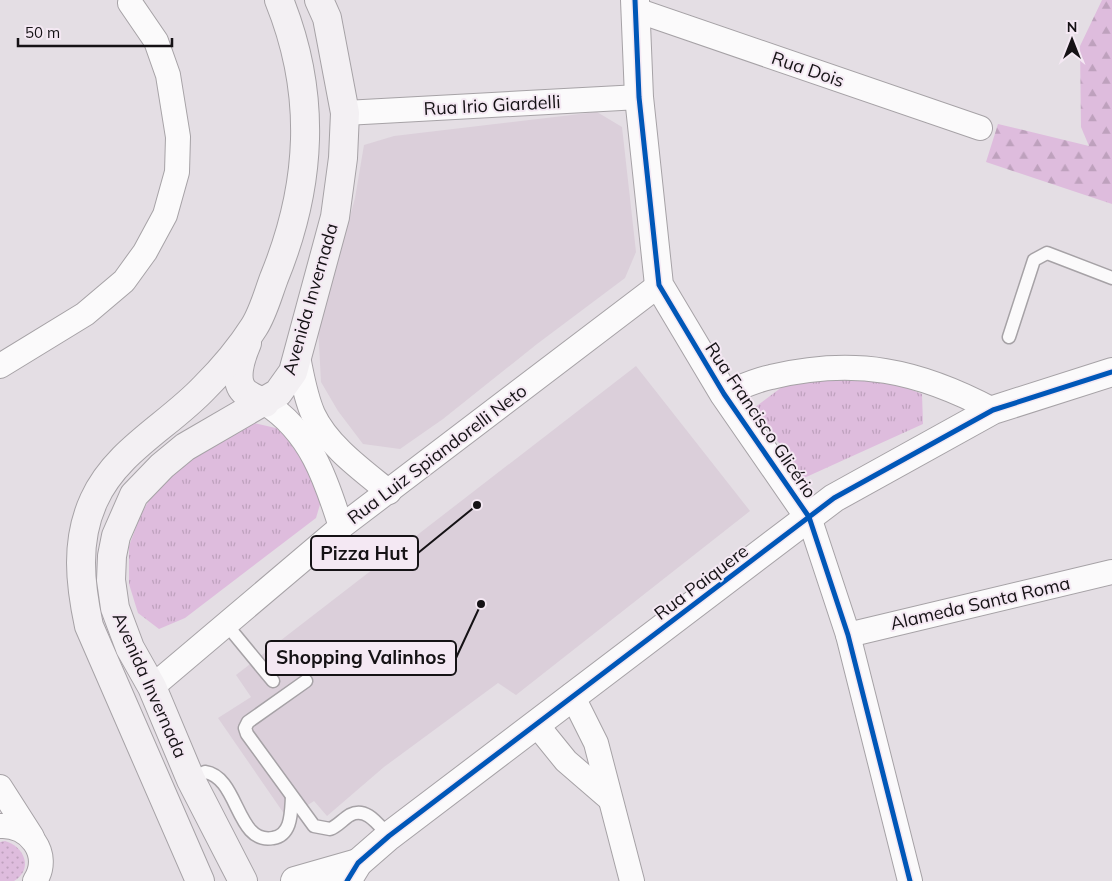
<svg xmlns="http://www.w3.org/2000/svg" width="1112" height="881" font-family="Mulish,sans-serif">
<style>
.built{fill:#dbcfda}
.grass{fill:url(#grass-tufts)}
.forest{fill:url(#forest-firs)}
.garden{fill:url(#garden-dots)}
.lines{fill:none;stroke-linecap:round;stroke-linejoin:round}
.service-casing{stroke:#a6a2a6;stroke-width:15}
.minor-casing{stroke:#a6a2a6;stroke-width:26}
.tertiary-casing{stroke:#a6a2a6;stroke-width:30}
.secondary-casing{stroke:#a6a2a6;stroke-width:30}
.service{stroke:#fbfafb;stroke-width:12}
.minor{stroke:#fbfafb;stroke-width:24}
.tertiary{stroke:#fbfafb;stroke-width:28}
.secondary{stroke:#f3f0f3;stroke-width:28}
.cycleway-casing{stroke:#f4e8f3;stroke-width:8}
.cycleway{stroke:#0057b8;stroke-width:5}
.labels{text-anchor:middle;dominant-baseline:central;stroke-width:4;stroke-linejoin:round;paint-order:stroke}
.street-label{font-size:18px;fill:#151215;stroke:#f4e8f3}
.leader{fill:none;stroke:#151215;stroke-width:2}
.callout-dot{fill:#151215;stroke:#f4e8f3;stroke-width:2}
.callout{fill:#f4e8f3;stroke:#151215;stroke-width:2}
.callout-label{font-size:19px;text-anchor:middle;font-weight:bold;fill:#151215}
</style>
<defs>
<pattern id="grass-tufts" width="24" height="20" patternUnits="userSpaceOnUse" patternTransform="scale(1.25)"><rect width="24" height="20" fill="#debcdd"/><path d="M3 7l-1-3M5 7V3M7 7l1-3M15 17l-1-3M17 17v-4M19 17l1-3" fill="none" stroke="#bea1bd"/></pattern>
<pattern id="forest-firs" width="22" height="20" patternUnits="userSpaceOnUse" patternTransform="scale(1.25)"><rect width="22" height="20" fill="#debcdd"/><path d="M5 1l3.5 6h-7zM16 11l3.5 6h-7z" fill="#bea1bd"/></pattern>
<pattern id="garden-dots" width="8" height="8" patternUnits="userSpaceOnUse" patternTransform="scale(1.25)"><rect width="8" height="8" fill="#debcdd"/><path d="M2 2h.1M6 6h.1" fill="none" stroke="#bea1bd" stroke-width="1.8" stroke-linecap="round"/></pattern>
</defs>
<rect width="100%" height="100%" fill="#e4dee4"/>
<!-- built -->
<g class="built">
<polygon points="597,112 622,127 636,252 625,278 537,344 443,419 400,449 363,444 338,411 321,382 318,326 327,282 341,250 355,198 364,145 394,136"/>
<polygon points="636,366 750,511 516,695 498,683 384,767 327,816 314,801 287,818 218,718 251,697 236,675"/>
</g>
<!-- grass -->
<g class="grass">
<polygon points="856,378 895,383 922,394 923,424 804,478 754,408 786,384 810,380"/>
<polygon points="254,423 280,429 324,491 316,518 185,618 159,629 138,613 129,584 129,546 141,514 158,485 227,430"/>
</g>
<!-- forest -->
<polygon class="forest" points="1102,0 1112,0 1112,204 986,162 998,124 1089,146 1081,127 1080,46"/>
<!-- garden -->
<path class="garden" d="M 5,841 C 24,846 34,869 14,881 L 0,881 L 0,842 Z"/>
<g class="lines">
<!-- service casing -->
<g class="service-casing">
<g id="service">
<polyline points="1009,337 1034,260 1047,253 1112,278"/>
<polyline points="226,624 273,681"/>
<path d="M 306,681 L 248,722 L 245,728 L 247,734 L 314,826 L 330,829 C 338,826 343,819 350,815 C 367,806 379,826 389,836"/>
<path d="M 191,780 L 205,772 C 239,777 236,845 273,838 C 292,835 291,812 292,797"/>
</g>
</g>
<!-- minor casing -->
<g class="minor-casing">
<g id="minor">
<polyline points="636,10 980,128"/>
<polyline points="345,113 639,97"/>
<path d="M 298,357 C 302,376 305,396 313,414 C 328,446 362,470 389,492"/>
<polyline points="0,366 85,314 124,281 145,252 165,215 177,172 178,137 168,75 156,41 130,3"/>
<path d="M 724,394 C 739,388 755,380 771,377 C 855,357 918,370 993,410"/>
<path d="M 265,403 C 310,431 326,479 341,527"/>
<polyline points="809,517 848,635 910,881"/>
<polyline points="848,635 1112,572"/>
<polyline points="152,687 341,527 659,285"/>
<polyline points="572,695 596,743 632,881"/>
<polyline points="536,724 566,761 610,799"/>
<polyline points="0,787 32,837"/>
<path d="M 0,826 C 29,824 52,854 35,881"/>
</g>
</g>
<!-- tertiary casing -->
<g class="tertiary-casing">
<g id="tertiary">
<polyline points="635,0 639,97 659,285 724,394 809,517"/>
<polyline points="295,881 358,863"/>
<polyline points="347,881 358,863 389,836 834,498 993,410 1112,372"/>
</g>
</g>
<!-- secondary casing -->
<g class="secondary-casing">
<g id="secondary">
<path d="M 247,343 C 241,357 232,382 246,393 C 251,397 259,400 265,403"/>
<path d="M 200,881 L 89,626 C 80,584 75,541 94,500 C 116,451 168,426 204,388 C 222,370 240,349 254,327 C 263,313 268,294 274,278 C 312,185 317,94 279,0"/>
<polyline points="243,881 191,780 152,687 130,648 115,608 111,580 112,556 116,536 134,495 162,466 185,447 278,393 293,372 335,217 343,158 345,113 327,18 319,0"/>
</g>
</g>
<!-- service -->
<use href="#service" class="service"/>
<!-- minor -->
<use href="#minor" class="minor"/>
<!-- tertiary -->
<use href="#tertiary" class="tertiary"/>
<!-- secondary -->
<use href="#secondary" class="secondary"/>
<!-- cycleway casing -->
<g class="cycleway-casing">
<g id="cycleway">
<polyline points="635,0 639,97 659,285 724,394 809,517 848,635 910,881"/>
<polyline points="347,881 358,863 389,836 834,498 993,410 1112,372"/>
</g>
</g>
<!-- cycleway -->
<use href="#cycleway" class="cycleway"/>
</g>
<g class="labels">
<!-- street labels -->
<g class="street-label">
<text transform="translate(808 69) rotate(19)">Rua Dois</text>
<text transform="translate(492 105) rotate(-3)">Rua Irio Giardelli</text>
<text transform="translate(310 299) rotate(-74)">Avenida Invernada</text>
<text transform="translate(761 420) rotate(56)">Rua Francisco Glicério</text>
<text transform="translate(437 454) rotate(-37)">Rua Luiz Spiandorelli Neto</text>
<text transform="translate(701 582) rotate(-37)">Rua Paiquere</text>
<text transform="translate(980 603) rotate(-13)">Alameda Santa Roma</text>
<text transform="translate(150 685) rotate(66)">Avenida Invernada</text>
</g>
</g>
<!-- callouts -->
<path class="leader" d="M477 505L418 553M481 604L456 658"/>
<g class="callout-dot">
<circle cx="477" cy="505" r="5"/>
<circle cx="481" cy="604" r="5"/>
</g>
<g class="callout">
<rect x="311" y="536" width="107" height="34" rx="5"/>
<rect x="266" y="641" width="190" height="34" rx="5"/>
</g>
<g class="callout-label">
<text x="364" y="560">Pizza Hut</text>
<text x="361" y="664">Shopping Valinhos</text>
</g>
<!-- north arrow -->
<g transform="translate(1072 40)" stroke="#f4e8f3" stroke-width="4" paint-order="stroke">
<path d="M0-4L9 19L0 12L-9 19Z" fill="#151215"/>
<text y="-8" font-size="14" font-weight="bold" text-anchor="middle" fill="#151215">N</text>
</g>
<!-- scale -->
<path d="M18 38v8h154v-8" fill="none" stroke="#151215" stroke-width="2.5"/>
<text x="25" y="38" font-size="15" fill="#151215" stroke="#f4e8f3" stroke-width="4" paint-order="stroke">50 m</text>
</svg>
